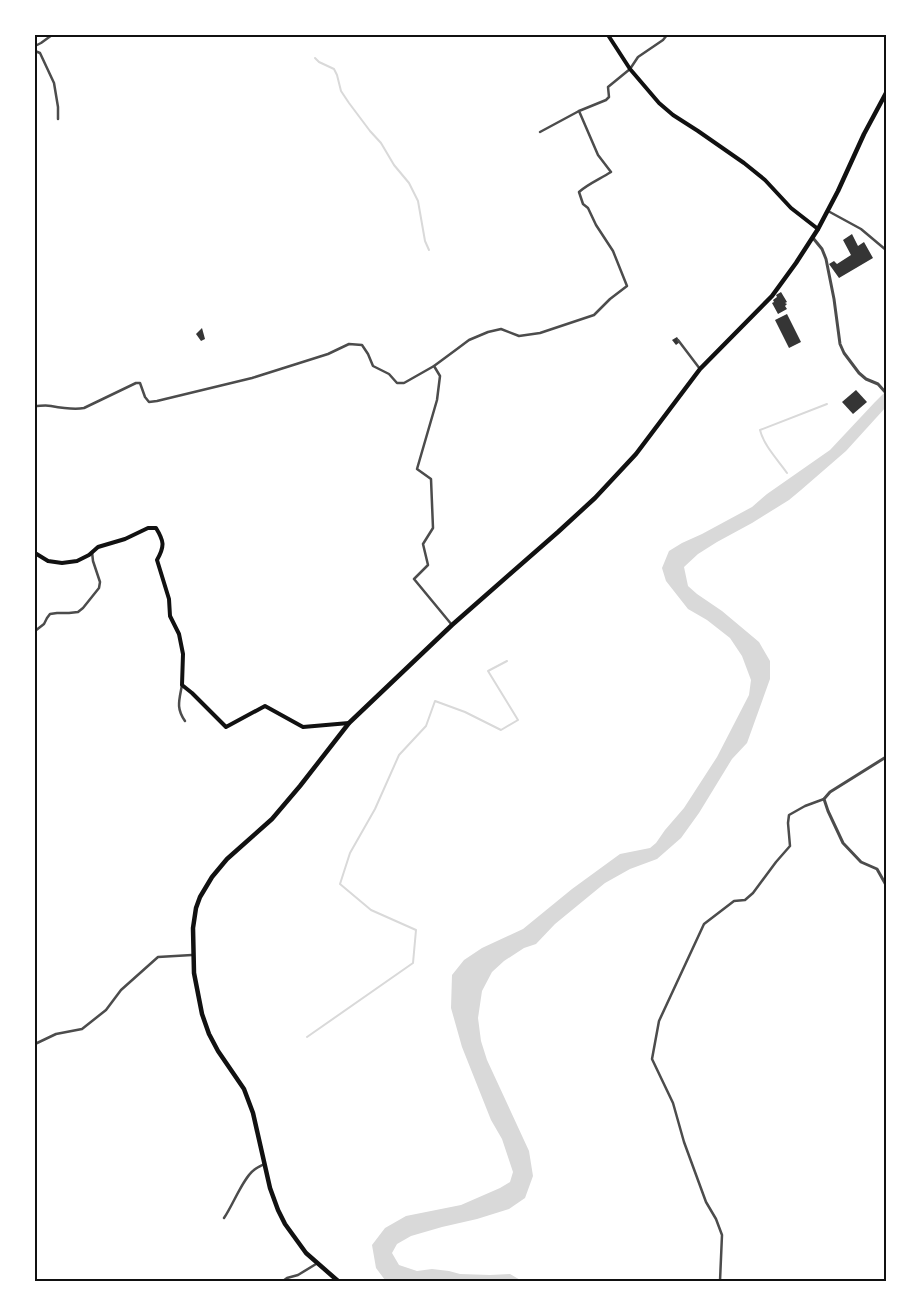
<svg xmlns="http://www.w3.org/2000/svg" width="921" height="1316" font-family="Figtree,sans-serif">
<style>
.water{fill:#d9d9d9}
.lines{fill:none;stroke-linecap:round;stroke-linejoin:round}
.stream{stroke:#d9d9d9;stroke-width:2}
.building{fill:#353535}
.minor{stroke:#4c4c4c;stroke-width:2.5}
.tertiary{stroke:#4c4c4c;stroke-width:3}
.secondary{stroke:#111;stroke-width:4}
.trunk{stroke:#111;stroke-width:4.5}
.neatline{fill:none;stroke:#111;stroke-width:2}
</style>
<rect width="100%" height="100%" fill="#fff"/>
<!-- water -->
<polygon class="water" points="886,391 886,407 846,451 801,490 789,500 752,523 717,542 698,554 684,567 688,586 697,594 722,611 759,642 770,661 770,679 747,743 732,759 699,813 681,838 657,859 630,869 605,883 555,924 536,944 524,948 504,961 492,972 482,991 478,1018 481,1041 487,1060 529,1151 533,1176 525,1198 509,1209 477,1219 442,1227 411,1236 397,1244 392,1253 399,1265 417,1271 432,1269 449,1271 460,1274 490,1275 510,1274 522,1281 385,1280 376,1268 372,1245 385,1228 406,1216 461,1205 500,1188 510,1182 513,1172 502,1139 491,1120 462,1047 451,1008 452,975 464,960 482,948 523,929 572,889 620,854 650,848 656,843 665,830 684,808 717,757 749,695 751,680 742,656 730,638 707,620 688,609 666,581 662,568 669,551 682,543 702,534 752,507 767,494 830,450 875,402"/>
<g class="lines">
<!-- stream -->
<g class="stream">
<polyline points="315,58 319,62 334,69 337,75 341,91 349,103 370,131 381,143 394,165 409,183 418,201 425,241 429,250"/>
<path d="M 787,473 C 778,460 764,446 760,430 L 827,404"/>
<polyline points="307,1037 413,963 416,930 371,910 340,884 350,853 375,809 399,755 426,726 435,701 465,712 501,730 518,720 488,671 507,661"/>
</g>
</g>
<!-- building -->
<g class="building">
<polygon points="852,234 858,246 864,242 873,258 839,278 829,264 834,261 837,264 851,255 843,240"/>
<polygon points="781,292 787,302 785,303 787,304 785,306 787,309 778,314 772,303 774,302 773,300 777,297 776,295"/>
<polygon points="787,314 801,342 789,348 775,320"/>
<polygon points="202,328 205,339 201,341 196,334"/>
<polygon points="677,337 680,342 676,345 672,340"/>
<polygon points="856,390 867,402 853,414 842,402"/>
</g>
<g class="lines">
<!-- minor -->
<g class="minor">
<polyline points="35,46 41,43 52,35"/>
<polyline points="35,51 40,53 54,83 58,107 58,119"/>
<polyline points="540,132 579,111"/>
<polyline points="828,211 861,229 886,250"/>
<polyline points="678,340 700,369"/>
<path d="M 35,406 C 40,406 46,405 51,406 C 62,408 73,410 84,408 L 136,383 L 140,383 L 145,397 L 149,402 L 157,401 L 252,378 L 328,354 L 349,344 L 362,345 L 368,354 L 373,366 L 389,374 L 397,383 L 404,383 L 434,366"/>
<path d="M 452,625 L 414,579 L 428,565 L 423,544 L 433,528 L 431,479 L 417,469 L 437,400 L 440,376 L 434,366 L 457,349 L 469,340 L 488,332 L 501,329 L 519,336 L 540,333 L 594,315 L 610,299 L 627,286 L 613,251 L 596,225 L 588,208 L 583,204 L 579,192 C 588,184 600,179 611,172 L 598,155 L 579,111 L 606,100 L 609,97 L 608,87 L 630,69 L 638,57 L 663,40 L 667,35"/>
<polyline points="35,631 44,624 47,618 50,614 57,613 69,613 78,612 83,608 99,588 100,582 93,561 92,552"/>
<path d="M 182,685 C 179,701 176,708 185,721"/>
<polyline points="35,1046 35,1044 56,1034 82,1029 106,1010 121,990 158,957 192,955"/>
<path d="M 224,1218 C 233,1205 243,1178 254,1170 C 256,1168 261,1166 264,1164"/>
<polyline points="283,1281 287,1278 298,1275 316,1264"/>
<polyline points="720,1281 722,1235 716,1219 706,1202 684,1142 673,1103 652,1059 659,1021 704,924 734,901 745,900 753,893 776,862 790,846 788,823 789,815 805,806 824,799"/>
</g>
<!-- tertiary -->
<g class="tertiary">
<polyline points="813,238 822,249 826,259 834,299 840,344 844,353 859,373 866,379 878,384 886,393"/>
<polyline points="886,757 830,792 824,799 828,811 843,843 861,862 877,869 886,885"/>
</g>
<!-- secondary -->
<g class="secondary">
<polyline points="608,35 630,69 659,103 673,115 698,131 744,163 765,180 791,208 818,229"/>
<path d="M 35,553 L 48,561 L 62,563 L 77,561 L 89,555 L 98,547 L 125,539 L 148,528 L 156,528 C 164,541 165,546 157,560 L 169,599 L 170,616 L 179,634 L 183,654 L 182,685 L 192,693 L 226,727 L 265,706 L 303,727 L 349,723"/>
</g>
<!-- trunk -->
<polyline class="trunk" points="338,1281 306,1253 285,1224 278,1210 270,1188 253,1113 244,1089 218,1051 209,1034 202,1014 194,973 193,928 196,908 200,897 212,877 227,859 272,819 300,786 349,723 452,625 558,532 595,498 636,454 700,369 772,296 796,263 818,229 838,191 864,134 886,93"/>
</g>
<!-- border -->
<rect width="921" height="1316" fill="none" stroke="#ffffff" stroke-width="72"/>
<rect x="36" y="36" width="849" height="1244" class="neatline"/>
</svg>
